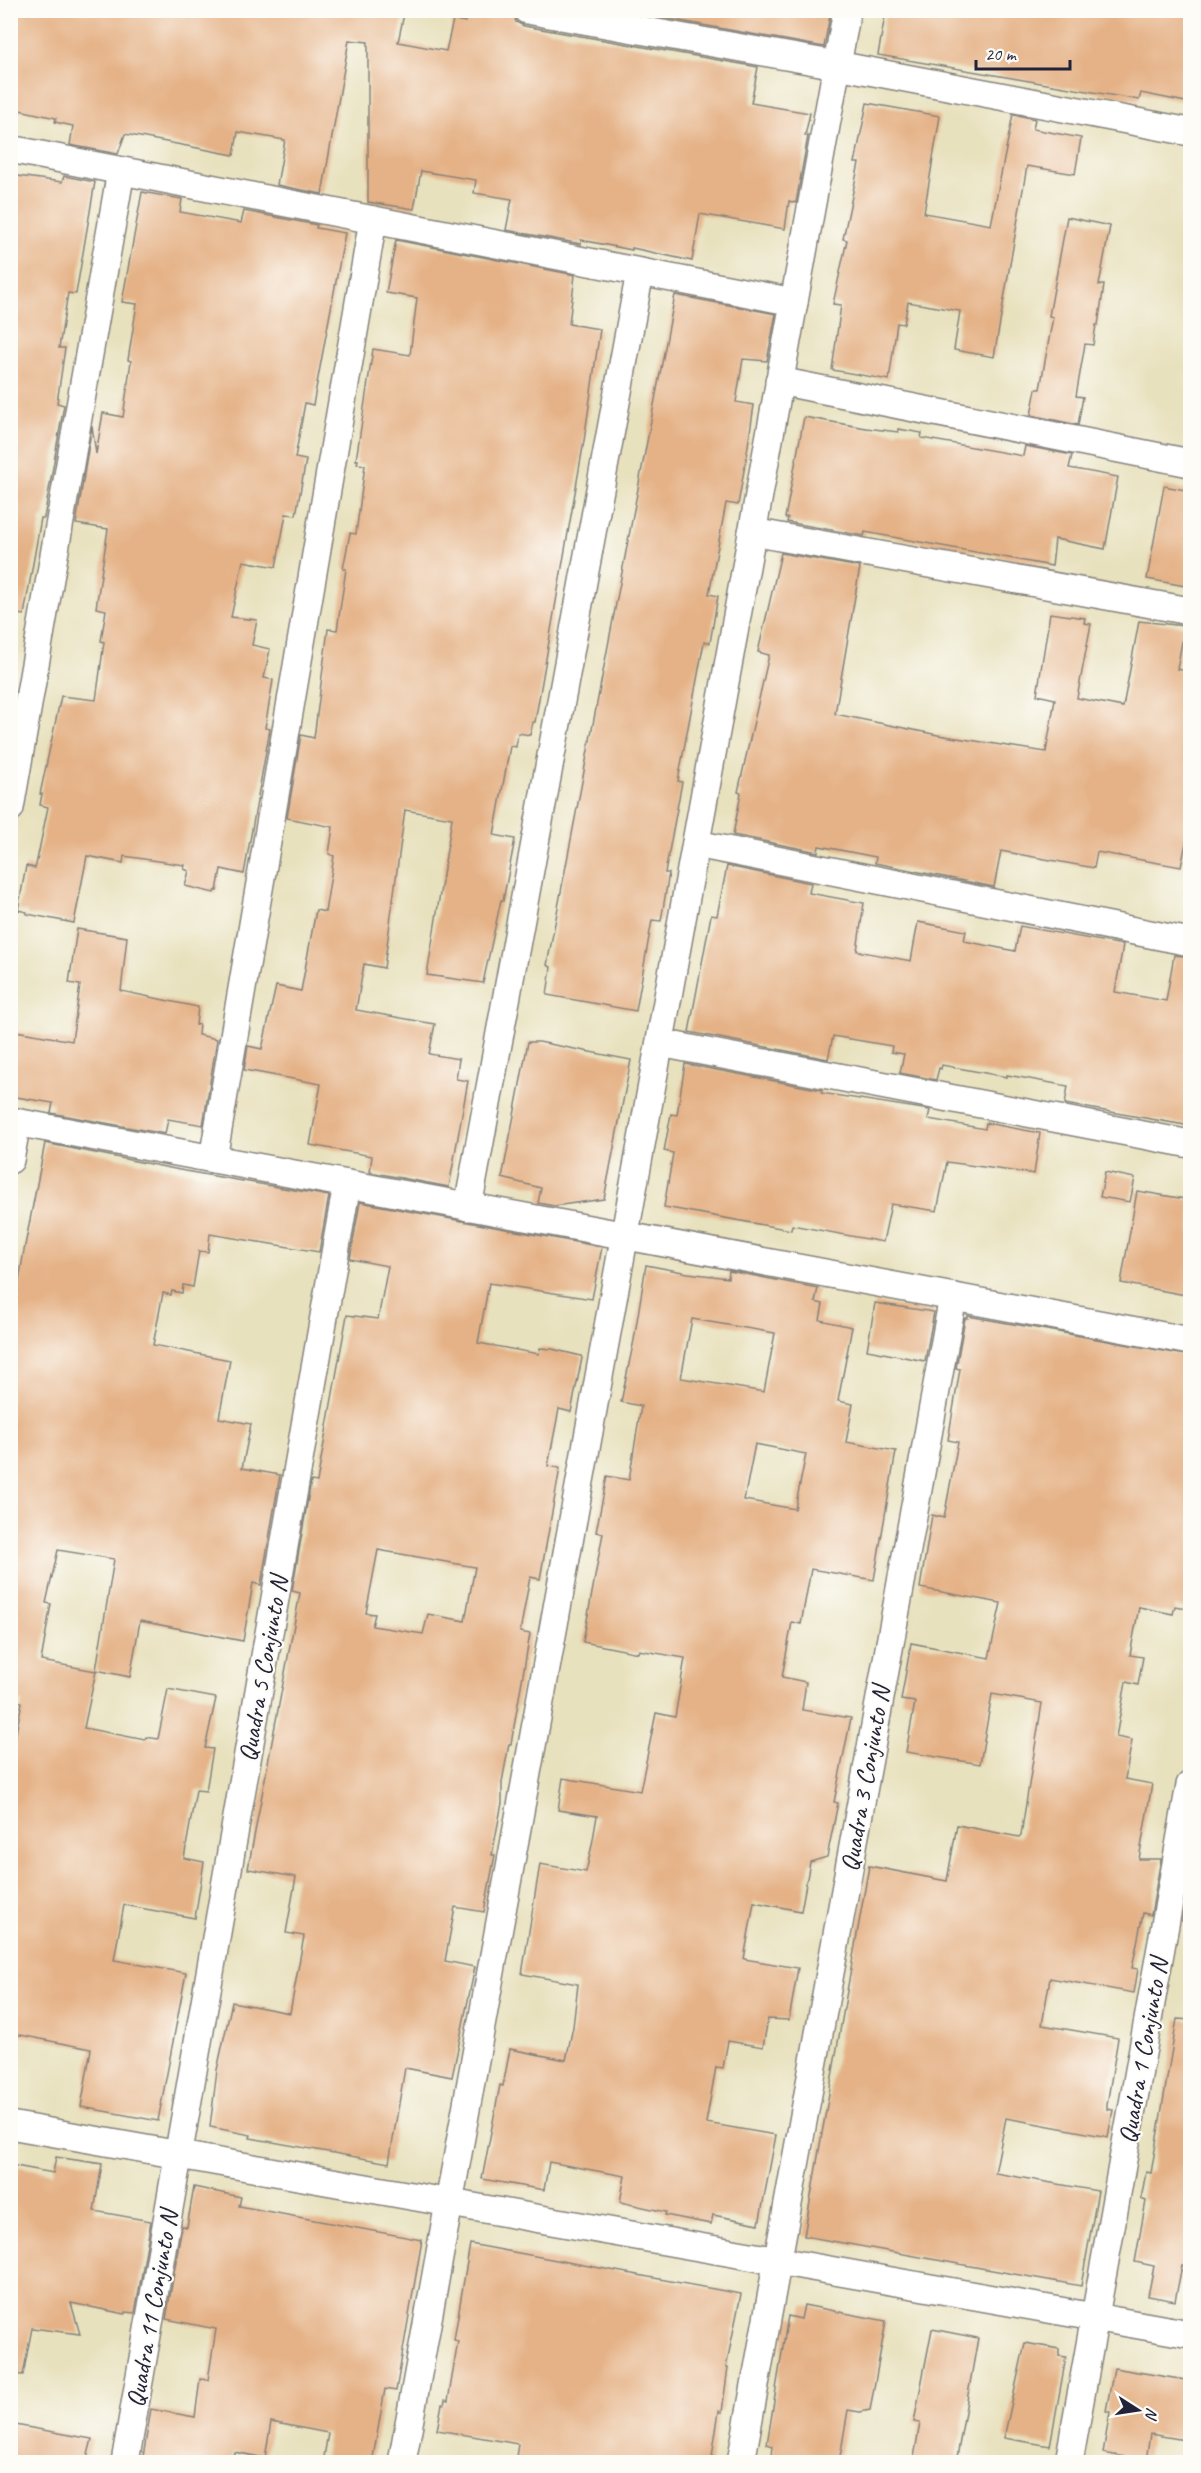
<svg xmlns="http://www.w3.org/2000/svg" width="1201" height="2473" font-family="Caveat,sans-serif">
<style>
.building{fill:#e5b287;fill-rule:evenodd}
.lines{fill:none;stroke-linecap:round;stroke-linejoin:round}
.minor-casing{stroke:#85827c;stroke-width:30}
.minor{stroke:#fff;stroke-width:27}
.labels{text-anchor:middle;dominant-baseline:central;stroke-width:4.5;stroke-linejoin:round;paint-order:stroke}
.street-label{font-size:26px;fill:#22223b;stroke:#fdfcf7}
</style>
<rect width="100%" height="100%" fill="#fdfcf7"/>
<filter id="ink" filterUnits="userSpaceOnUse"><feTurbulence type="fractalNoise" baseFrequency=".0167" numOctaves="2"/><feDisplacementMap in="SourceGraphic" scale="12" xChannelSelector="R" yChannelSelector="G"/><feConvolveMatrix kernelMatrix="1 2 1 2 8 2 1 2 1" color-interpolation-filters="sRGB"/></filter>
<filter id="wash" filterUnits="userSpaceOnUse"><feTurbulence type="fractalNoise" baseFrequency=".008" numOctaves="4" result="noise"/><feDisplacementMap in="SourceGraphic" scale="24" xChannelSelector="R" yChannelSelector="G"/><feGaussianBlur stdDeviation="1.35" result="paint"/><feColorMatrix in="noise" values="0 0 0 0 0 0 0 0 0 0 0 0 0 0 0 0 0 1.4 0 .05"/><feComposite in="paint" operator="in"/></filter>
<g filter="url(#wash)">
<rect width="100%" height="100%" fill="#e8e1be"/>
<g id="blocks">
<!-- building -->
<g class="building">
<polygon points="10,10 384,10 404,14 398,42 446,51 453,20 465,22 466,10 512,10 516,22 524,26 758,67 751,103 810,113 805,136 808,136 796,203 789,201 785,229 700,214 692,261 632,248 632,250 581,240 581,244 506,230 512,199 474,193 476,180 421,171 414,209 368,202 368,42 349,40 322,194 277,185 285,140 238,132 234,155 125,134 118,154 70,145 73,126 55,122 56,118 10,108"/>
<polygon points="620,10 831,10 824,47"/>
<polygon points="886,10 1191,10 1191,103 1141,93 1139,100 878,55"/>
<polygon points="867,103 940,116 924,213 991,225 1013,114 1035,119 1033,129 1081,138 1075,174 1027,166 994,357 954,350 960,311 908,302 904,324 897,323 889,380 832,370 841,305 833,304 847,240 843,239 859,163 855,163"/>
<polygon points="10,175 62,182 64,176 95,182 76,294 68,293 59,348 65,348 57,403 64,405 44,518 41,518 24,615 10,613 10,255 15,228 10,227"/>
<polygon points="142,192 182,199 180,212 241,223 244,211 317,225 316,228 345,233 313,405 305,403 295,458 306,460 296,515 286,514 276,567 243,561 231,617 257,620 252,645 270,649 264,678 273,680 265,728 270,729 244,874 221,869 217,891 215,891 214,893 185,886 189,871 184,869 185,865 124,856 123,863 87,856 74,923 27,914 27,912 18,910 26,866 35,868 36,865 48,807 40,805 42,794 40,794 61,696 96,700 104,642 101,641 106,610 96,608 108,529 76,524 92,426 96,454 103,413 123,417 131,361 128,360 137,304 122,302"/>
<polygon points="1067,217 1110,226 1099,285 1104,285 1098,325 1096,325 1093,345 1085,344 1076,396 1083,397 1078,425 1031,415 1036,389 1040,389 1053,317 1049,316"/>
<polygon points="396,240 575,275 569,324 600,329 584,441 535,722 533,722 530,735 518,733 516,747 510,746 494,835 515,839 503,901 501,900 483,983 427,975 452,818 405,810 384,968 364,964 356,1010 435,1024 429,1054 459,1059 456,1079 468,1081 449,1187 370,1172 372,1156 310,1145 321,1084 244,1070 248,1046 262,1049 276,986 301,991 316,910 325,912 334,856 329,854 333,827 287,818 301,735 314,738 328,629 337,630 346,569 343,569 350,533 356,534 365,465 357,464 358,460 356,460 373,349 410,355 417,298 386,293"/>
<polygon points="675,295 776,314 767,361 743,359 736,402 754,405 746,459 738,505 726,503 709,594 718,596 710,643 704,642 678,781 682,782 665,873 669,873 661,921 652,920 636,1011 547,995 551,967 547,965"/>
<polygon points="804,417 866,428 898,432 898,429 922,433 921,438 1023,456 1025,446 1072,455 1069,468 1118,477 1105,549 1055,539 1052,566 865,532 864,536 787,522 788,518 785,518"/>
<polygon points="1164,486 1191,491 1191,587 1147,579"/>
<polygon points="781,553 860,567 835,714 938,735 1046,752 1055,699 1037,695 1050,613 1085,618 1084,623 1091,624 1077,698 1123,707 1139,621 1185,626 1177,669 1191,672 1191,819 1181,867 1097,852 1094,868 1001,851 994,887 875,863 876,857 819,846 818,852 733,835 741,793 738,792 769,655 758,652"/>
<polygon points="727,866 811,883 809,893 864,903 857,951 911,961 918,922 966,931 964,941 1015,951 1020,926 1123,945 1115,992 1166,1001 1174,955 1191,957 1191,1126 1065,1104 1068,1086 1007,1075 1007,1077 942,1065 941,1069 939,1068 936,1080 900,1073 904,1054 891,1052 892,1046 833,1036 828,1059 689,1032 711,915 717,916"/>
<polygon points="77,929 127,937 121,991 198,1007 196,1025 199,1024 198,1035 217,1039 203,1125 168,1119 165,1134 51,1113 53,1103 10,1096 10,1030 72,1041 80,985 69,983"/>
<polygon points="528,1042 539,1042 631,1060 604,1199 554,1206 538,1203 541,1188 502,1178"/>
<polygon points="685,1064 822,1090 821,1093 930,1110 928,1119 985,1129 986,1123 1040,1133 1034,1174 947,1162 937,1211 891,1204 883,1242 792,1225 791,1230 664,1207 673,1153 664,1151 671,1114 677,1115"/>
<polygon points="45,1143 185,1171 329,1196 319,1252 210,1234 208,1252 199,1251 193,1287 183,1285 182,1293 172,1291 171,1295 163,1293 153,1345 230,1360 219,1418 251,1424 242,1468 280,1475 261,1585 253,1583 243,1641 140,1621 130,1677 96,1670 114,1559 58,1550 46,1603 51,1604 41,1661 96,1671 84,1728 145,1740 146,1737 158,1739 168,1689 216,1698 205,1748 213,1749 206,1791 196,1790 184,1858 204,1862 195,1918 124,1905 114,1960 186,1973 158,2121 81,2107 91,2049 10,2033 10,1765 22,1702 10,1700 10,1341 23,1256"/>
<polygon points="1105,1172 1135,1178 1130,1202 1100,1197"/>
<polygon points="1137,1191 1191,1200 1191,1296 1121,1283"/>
<path d="M 360,1202 L 602,1247 L 592,1299 L 489,1283 L 478,1343 L 539,1354 L 540,1348 L 552,1349 L 581,1356 L 582,1358 L 571,1412 L 559,1409 L 548,1466 L 560,1468 L 540,1579 L 530,1577 L 520,1632 L 530,1634 L 511,1744 L 509,1744 L 502,1782 L 502,1803 L 492,1855 L 495,1855 L 484,1912 L 455,1907 L 445,1961 L 475,1967 L 452,2077 L 405,2068 L 389,2163 L 250,2138 L 251,2135 L 210,2127 L 217,2070 L 232,2002 L 290,2013 L 304,1936 L 286,1933 L 296,1877 L 248,1869 L 300,1593 L 292,1591 L 311,1481 L 317,1482 L 347,1315 L 378,1319 L 388,1266 L 350,1259 ZM 378,1550 L 475,1567 L 465,1621 L 428,1614 L 423,1634 L 372,1626 L 375,1614 L 366,1613 Z"/>
<path d="M 646,1265 L 688,1273 L 728,1278 L 729,1271 L 818,1288 L 815,1302 L 823,1304 L 820,1320 L 852,1327 L 838,1401 L 853,1404 L 846,1442 L 896,1451 L 874,1580 L 811,1569 L 801,1624 L 792,1622 L 782,1677 L 806,1682 L 802,1710 L 851,1718 L 834,1802 L 838,1803 L 827,1857 L 810,1862 L 801,1911 L 754,1902 L 744,1959 L 798,1968 L 789,2020 L 768,2019 L 763,2047 L 728,2041 L 723,2068 L 716,2067 L 706,2123 L 776,2135 L 759,2224 L 713,2215 L 711,2224 L 665,2215 L 666,2212 L 620,2202 L 625,2176 L 549,2162 L 544,2190 L 482,2179 L 500,2085 L 503,2086 L 510,2049 L 566,2060 L 573,2027 L 578,1984 L 522,1974 L 540,1864 L 586,1872 L 592,1845 L 597,1816 L 558,1810 L 563,1778 L 640,1791 L 656,1713 L 675,1717 L 685,1658 L 639,1650 L 638,1653 L 583,1642 L 603,1533 L 596,1532 L 607,1476 L 629,1480 L 641,1406 L 621,1402 L 634,1340 ZM 692,1319 L 775,1333 L 764,1392 L 681,1378 ZM 755,1444 L 806,1454 L 795,1509 L 744,1500 Z"/>
<polygon points="875,1303 934,1312 925,1361 867,1350"/>
<polygon points="968,1316 1191,1356 1191,1609 1175,1606 1173,1614 1139,1607 1130,1655 1143,1657 1138,1685 1126,1682 1116,1737 1132,1740 1125,1779 1152,1784 1139,1859 1161,1859 1151,1915 1143,1913 1132,1968 1138,1969 1134,1993 1050,1978 1042,2025 1118,2038 1107,2105 1107,2109 1113,2110 1108,2137 1006,2118 995,2173 1098,2191 1081,2286 804,2236 869,1866 947,1881 957,1825 1019,1837 1021,1835 1042,1703 992,1694 980,1764 906,1752 915,1702 901,1700 911,1643 989,1658 1001,1603 920,1588 932,1515 944,1518 958,1442 948,1440 960,1369 956,1368 965,1318 968,1318"/>
<polygon points="1191,1872 1191,1923 1182,1921"/>
<polygon points="1177,2019 1191,2020 1191,2268 1182,2266 1175,2301 1148,2296 1154,2266 1135,2262 1146,2201 1141,2199 1146,2172 1151,2173"/>
<polygon points="56,2157 102,2164 94,2211 151,2221 135,2313 125,2312 125,2314 71,2303 80,2334 32,2328 23,2375 10,2374 10,2165 53,2173"/>
<polygon points="194,2187 241,2197 239,2206 422,2240 396,2391 385,2389 372,2463 323,2463 328,2433 271,2422 265,2458 234,2452 232,2463 142,2463 151,2409 195,2417 200,2379 208,2380 216,2329 166,2319 182,2226 187,2227"/>
<polygon points="470,2244 741,2294 726,2367 728,2367 722,2412 719,2411 711,2463 515,2463 518,2444 437,2430 442,2404 444,2405 445,2400 448,2401 458,2341 454,2340"/>
<polygon points="804,2305 886,2321 870,2410 860,2412 848,2410 839,2463 771,2463 773,2446 767,2444 788,2316 801,2319"/>
<polygon points="932,2329 978,2338 956,2463 913,2463 920,2423 914,2422"/>
<polygon points="1025,2343 1059,2349 1059,2356 1066,2357 1050,2446 1004,2438"/>
<polygon points="1114,2368 1191,2381 1191,2441 1150,2434 1146,2461 1103,2453 1110,2412 1106,2411"/>
<polygon points="10,2424 92,2439 86,2463 10,2463"/>
</g>
</g>
</g>
<g filter="url(#ink)">
<use href="#blocks" fill-opacity="0" stroke="#85827c" stroke-width="1.5"/>
<g class="lines">
<!-- minor casing -->
<g class="minor-casing">
<g id="minor">
<polyline points="527,10 837,65 1190,132"/>
<polyline points="10,149 794,302"/>
<polyline points="779,381 1190,463"/>
<polyline points="752,532 1190,611"/>
<polyline points="10,808 121,171"/>
<polyline points="696,844 1190,942"/>
<polyline points="660,1043 1190,1144"/>
<polyline points="10,1121 1190,1341"/>
<polyline points="213,1159 373,220"/>
<polyline points="10,1160 17,1122"/>
<polyline points="468,1207 640,272"/>
<polyline points="10,2125 1190,2334"/>
<polyline points="125,2462 347,1184"/>
<polyline points="402,2462 847,10"/>
<polyline points="741,2462 953,1297"/>
<polyline points="1069,2462 1190,1785"/>
</g>
</g>
<!-- minor -->
<use href="#minor" class="minor"/>
</g>
</g>
<g class="labels">
<!-- street labels -->
<g class="street-label">
<text transform="translate(263 1669) rotate(-80)">Quadra 5 Conjunto N</text>
<text transform="translate(865 1779) rotate(-80)">Quadra 3 Conjunto N</text>
<text transform="translate(1143 2051) rotate(-80)">Quadra 1 Conjunto N</text>
<text transform="translate(152 2309) rotate(-80)">Quadra 11 Conjunto N</text>
</g>
</g>
<!-- margin -->
<rect width="1201" height="2473" fill="none" stroke="#fdfcf7" stroke-width="36"/>
<!-- north arrow -->
<g transform="translate(1138 2410) rotate(102)" stroke="#fdfcf7" stroke-width="4.5" paint-order="stroke">
<path d="M0-4.5L10 22L0 15L-10 22Z" fill="#22223b"/>
<text y="-9" font-size="16" font-weight="bold" text-anchor="middle" fill="#22223b">N</text>
</g>
<!-- scale -->
<path d="M976 60v9h94v-9" fill="none" stroke="#22223b" stroke-width="3"/>
<text x="985" y="60" font-size="18" fill="#22223b" stroke="#fdfcf7" stroke-width="4.5" paint-order="stroke">20 m</text>
</svg>
